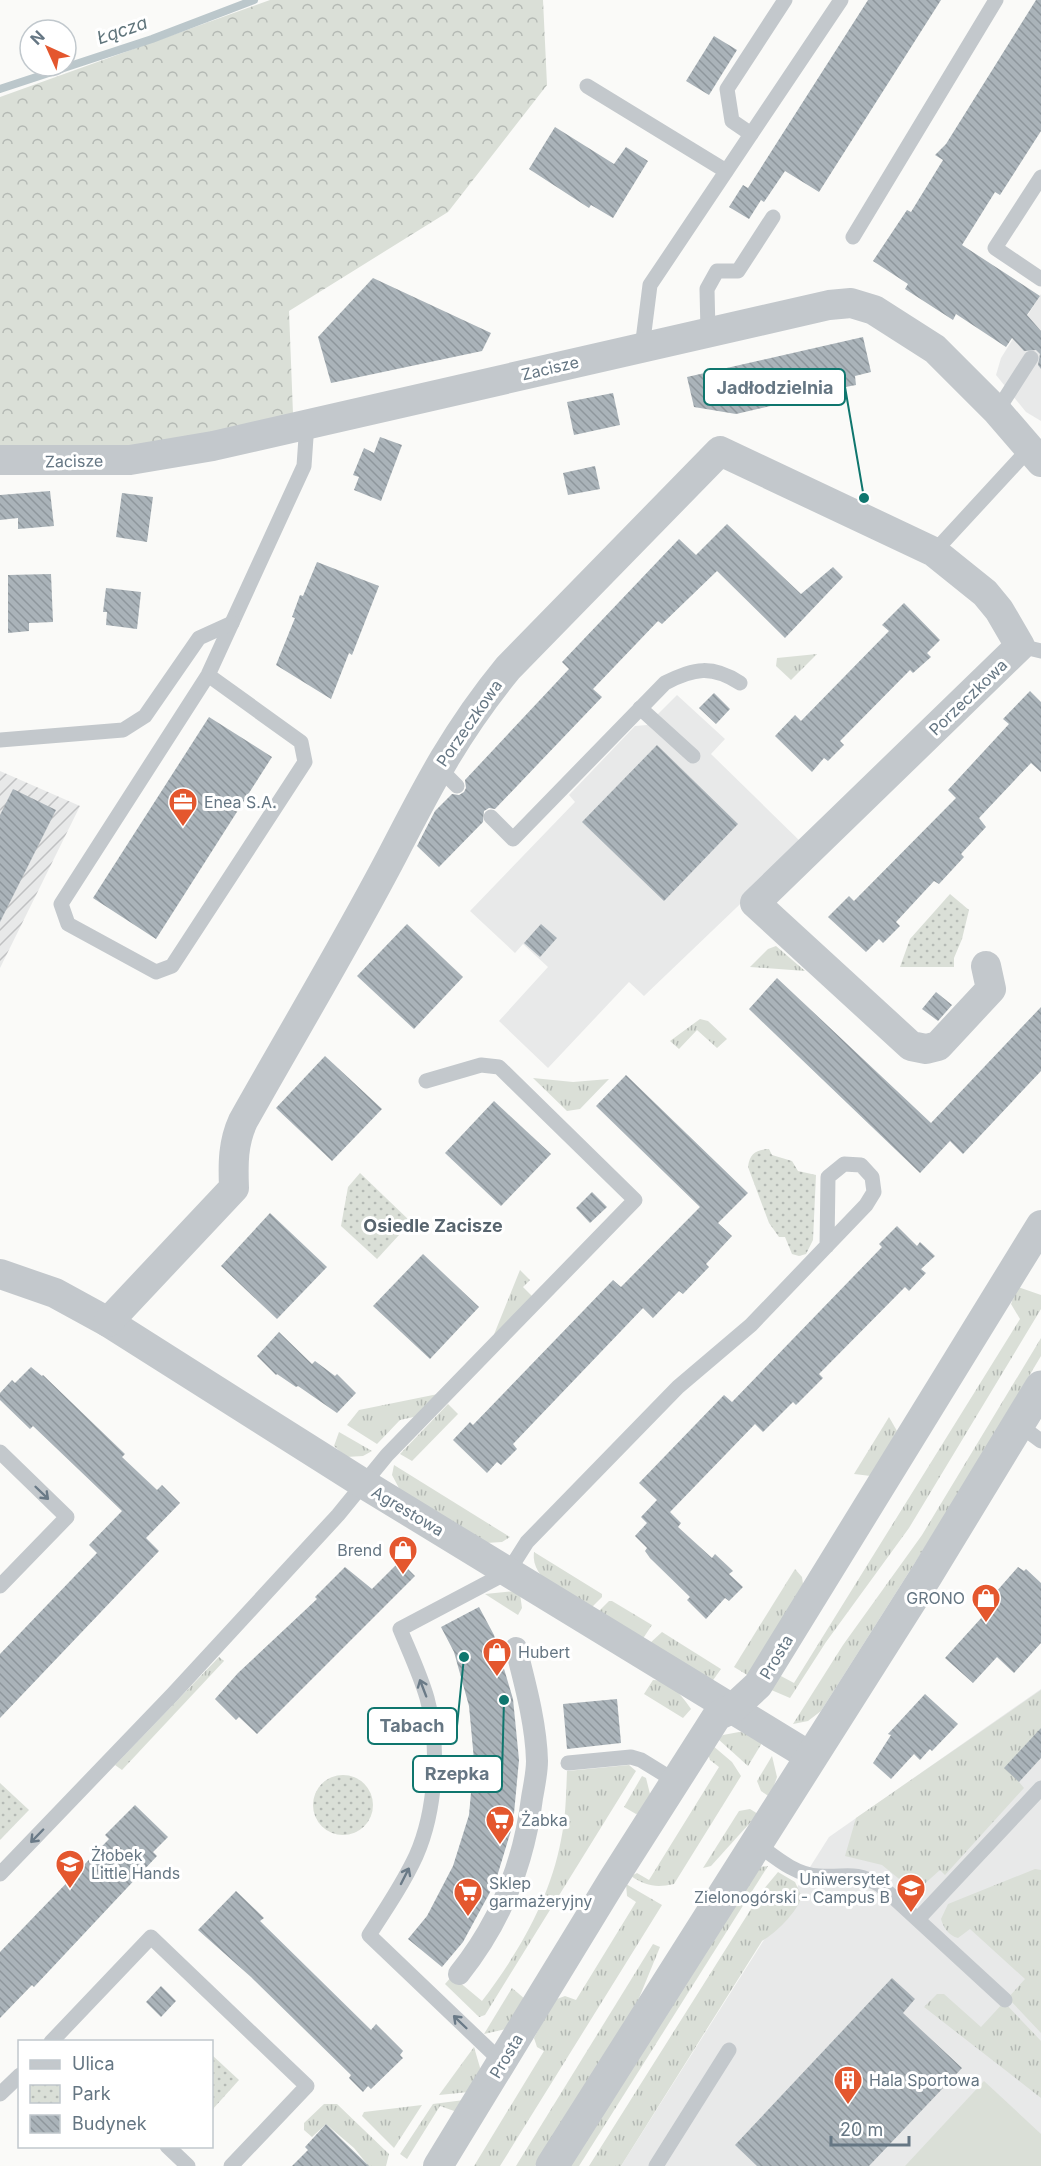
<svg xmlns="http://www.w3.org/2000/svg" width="1041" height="2166" font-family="Inter,sans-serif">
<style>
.built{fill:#e8e9e9}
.industrial{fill:url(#industrial-furrows)}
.grass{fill:url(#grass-tufts)}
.forest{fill:url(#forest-crowns)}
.park{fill:url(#park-dots)}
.garden{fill:#dadfd7}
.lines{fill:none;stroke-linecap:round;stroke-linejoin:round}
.stream{stroke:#bbc7cb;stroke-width:8}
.building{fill:url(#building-back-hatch)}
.service{stroke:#c3c8cc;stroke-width:15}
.pedestrian{stroke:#c3c8cc;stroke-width:22}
.minor{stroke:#c3c8cc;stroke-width:30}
.tertiary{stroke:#c3c8cc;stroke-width:33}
.oneway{stroke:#6a7a87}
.labels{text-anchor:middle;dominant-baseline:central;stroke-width:6;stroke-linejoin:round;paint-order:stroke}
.street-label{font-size:16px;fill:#657683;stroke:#fff}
.poi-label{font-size:16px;fill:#657683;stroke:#fff;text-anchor:start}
.water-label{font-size:18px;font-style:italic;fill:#60757c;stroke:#fff}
.neighbourhood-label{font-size:18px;font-weight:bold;fill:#57646e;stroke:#fff}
.leader{fill:none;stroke:#0f766e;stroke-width:2}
.callout-dot{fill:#0f766e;stroke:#fff;stroke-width:2}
.callout{fill:#fff;stroke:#0f766e;stroke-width:2}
.callout-label{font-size:18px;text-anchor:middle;font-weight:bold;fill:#657683}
</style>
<defs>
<pattern id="industrial-furrows" width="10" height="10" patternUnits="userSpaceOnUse" patternTransform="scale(1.5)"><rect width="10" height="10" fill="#e8e9e9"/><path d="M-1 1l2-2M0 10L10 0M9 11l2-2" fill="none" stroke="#c0c1c2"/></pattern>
<pattern id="grass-tufts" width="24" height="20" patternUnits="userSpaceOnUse" patternTransform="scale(1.5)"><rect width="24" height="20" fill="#dadfd7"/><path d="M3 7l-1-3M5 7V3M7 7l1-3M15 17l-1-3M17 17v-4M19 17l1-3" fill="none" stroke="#b4b9b4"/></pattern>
<pattern id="forest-crowns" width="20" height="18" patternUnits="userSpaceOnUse" patternTransform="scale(1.5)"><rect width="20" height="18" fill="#dadfd7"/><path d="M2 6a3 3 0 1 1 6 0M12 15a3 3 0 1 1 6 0" fill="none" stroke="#b4b9b4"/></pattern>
<pattern id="park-dots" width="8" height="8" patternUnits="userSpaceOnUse" patternTransform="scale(1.5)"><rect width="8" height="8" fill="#dadfd7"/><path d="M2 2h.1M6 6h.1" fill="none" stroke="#b4b9b4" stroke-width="1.8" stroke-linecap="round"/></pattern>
<pattern id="building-back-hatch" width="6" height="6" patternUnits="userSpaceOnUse" patternTransform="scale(1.5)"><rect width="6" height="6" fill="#aab3b9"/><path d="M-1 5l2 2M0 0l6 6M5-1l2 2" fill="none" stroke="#8e969c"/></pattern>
</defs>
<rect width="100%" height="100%" fill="#fafaf8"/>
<!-- built -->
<g class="built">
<polygon points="1041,294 1041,421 1026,412 996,375 1001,358"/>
<polygon points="677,695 725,739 711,754 803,844 644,996 629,982 548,1068 499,1021 548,967 523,944 515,953 470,911 575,802 569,795 635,726 647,725"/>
<polygon points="1041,1689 1041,2166 621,2166 829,1837"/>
</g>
<!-- industrial -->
<polygon class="industrial" points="0,771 80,806 0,968"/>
<!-- grass -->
<g class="grass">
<polygon points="817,654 791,680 776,666 777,658"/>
<polygon points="776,946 805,971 750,967 768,949"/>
<polygon points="700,1019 708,1021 727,1039 717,1048 697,1030 679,1049 670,1041"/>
<polygon points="533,1078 573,1082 609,1079 580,1109 567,1111"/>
<polygon points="520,1270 530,1280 523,1287 533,1297 493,1337"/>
<polygon points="1018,1287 1041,1295 1041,1309 909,1528 826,1642 790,1698 769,1689 779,1675 794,1683 1020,1319 1011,1304"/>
<polygon points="1041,1338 1041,1356 956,1498 821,1711 808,1721 793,1724 843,1645 922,1535"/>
<polygon points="438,1394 418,1416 400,1420 377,1444 347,1425 359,1410"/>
<polygon points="448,1404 458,1414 412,1461 400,1454"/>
<polygon points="889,1417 897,1431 871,1476 854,1474"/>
<polygon points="339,1432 372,1451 363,1456 346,1457 334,1446"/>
<polygon points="394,1465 510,1537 502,1542 486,1543 400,1490 392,1475"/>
<path d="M 534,1552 L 602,1594 L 602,1597 L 592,1607 C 570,1594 530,1582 534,1552 Z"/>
<polygon points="795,1569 802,1577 803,1584 749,1676 734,1667"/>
<polygon points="516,1591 520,1594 522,1608 518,1615 485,1594"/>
<polygon points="609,1601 612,1601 652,1625 642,1640 597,1613"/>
<polygon points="662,1632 721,1669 711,1683 649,1644"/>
<polygon points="219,1657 224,1661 122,1770 115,1765"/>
<path d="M 653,1680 C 670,1680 682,1696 691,1709 L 683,1718 L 644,1694 Z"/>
<polygon points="1041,1690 1041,1728 1019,1782 1024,1788 945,1875 940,1870 921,1887 909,1887 882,1865 845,1856 856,1818"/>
<polygon points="739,1732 747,1733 762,1743 748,1766 718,1739 723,1735"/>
<path d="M 712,1745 L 732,1762 L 741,1776 L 674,1884 C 656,1888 646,1886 631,1876 L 637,1873 L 649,1880 L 719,1767 L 710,1760 L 708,1754 Z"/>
<polygon points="772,1756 777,1777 770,1797 761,1791 757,1781"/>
<path d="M 629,1765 L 636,1771 L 485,2015 L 479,2017 L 445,1984 L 452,1976 L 482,2001 C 518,1954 550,1899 561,1840 C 566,1817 566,1794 567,1771 Z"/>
<polygon points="642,1776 646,1778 650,1794 640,1813 636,1814 624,1807"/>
<polygon points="750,1809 758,1814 711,1866 703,1868 739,1811"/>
<polygon points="768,1866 579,2166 570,2166 759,1867"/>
<path d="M 1035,1869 L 1041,1870 L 1041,2033 L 1008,1998 L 1025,1979 L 970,1929 L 958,1938 C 949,1936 943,1927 941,1919 L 948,1904 Z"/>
<path d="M 778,1872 L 795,1882 L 802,1897 C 796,1913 776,1933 762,1941 L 621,2166 L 589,2166 L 763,1890 Z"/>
<polygon points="626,1884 662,1905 500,2166 474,2166 544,2051 537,2047 534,2038 554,2000 565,1996 576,2000 636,1902 627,1896"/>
<polygon points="653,1944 660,1947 637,2003 535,2166 516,2166"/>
<polygon points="512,1988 525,1999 506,2029 484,2034"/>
<polygon points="937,1994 944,1994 981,2027 1004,2002 1041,2041 1041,2098 924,2007"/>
<polygon points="474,2047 481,2071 469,2092 439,2095"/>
<polygon points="464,2100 457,2112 440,2106 407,2159 400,2154 433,2104"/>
<polygon points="324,2104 337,2104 389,2154 386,2166 365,2166 367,2164 354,2148 326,2124 312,2137 304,2130 304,2123"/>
<polygon points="422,2105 394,2148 362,2116 364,2112"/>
</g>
<!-- forest -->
<polygon class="forest" points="270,0 543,0 547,85 448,212 289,311 293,414 181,443 0,454 0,97"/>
<!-- park -->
<g class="park">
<polygon points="950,894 969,910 962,939 954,958 954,967 900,967 910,939"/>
<path d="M 769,1149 L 772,1155 L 792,1161 L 798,1171 L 816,1175 L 813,1240 L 806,1254 L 799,1256 L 792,1254 L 785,1237 L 779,1237 L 769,1223 L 748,1167 C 750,1153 756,1150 769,1149 Z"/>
<polygon points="360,1173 411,1222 377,1259 341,1226 348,1187"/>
<circle cx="343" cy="1805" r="30"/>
<polygon points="0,1783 29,1810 0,1840"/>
<polygon points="212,2055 239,2080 212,2110"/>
</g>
<!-- garden -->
<polygon class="garden" points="984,2081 1041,2134 1041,2166 905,2166"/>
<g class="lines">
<!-- stream -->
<polyline class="stream" points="0,89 152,39 254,0"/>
</g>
<!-- building -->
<g class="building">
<polygon points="868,0 941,0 819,192 785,171 764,202 761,200 749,219 729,207 743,185 748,188"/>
<polygon points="1036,0 1041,0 1041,131 1000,195 995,192 962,245 1040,296 1027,315 1041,331 1041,369 1038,365 1040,354 1036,350 1024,351 1012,338 1006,347 956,314 953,320 905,289 908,284 873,261 907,210 911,212 943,160 935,155 946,144"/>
<polygon points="714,36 737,50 709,95 686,81"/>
<polygon points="555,127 614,164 626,147 648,161 613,218 591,205 589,208 529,169"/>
<polygon points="373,278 491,333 482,351 331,383 318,337"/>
<polygon points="863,337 871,372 855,376 856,385 830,390 827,374 788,383 792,401 736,414 694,407 687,377"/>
<polygon points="613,393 620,425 574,435 567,402"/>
<polygon points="380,437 402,445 381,501 354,490 359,477 353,475 364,448 374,453"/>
<polygon points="595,466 600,489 568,495 563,473"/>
<polygon points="50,491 54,526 18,529 18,518 0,520 0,495"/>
<polygon points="122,493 153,497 147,542 116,537"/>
<polygon points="727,524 801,594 833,567 843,577 785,638 717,571 662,624 658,621 593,689 602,697 495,809 489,808 484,811 483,822 439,867 417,846 435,811 452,794 459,795 464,792 466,788 465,780 569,669 562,662 679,539 696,555"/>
<polygon points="317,562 379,586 352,655 349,653 331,699 276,665 295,618 292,617 300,595 303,596"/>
<polygon points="51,574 53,622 29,623 29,631 8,633 8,575"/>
<polygon points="106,588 141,592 137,629 106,625 107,612 103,612"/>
<polygon points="904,603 940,640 927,653 931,657 913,673 910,670 840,741 844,745 828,761 824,758 812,772 775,736 795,715 801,721 889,631 882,625"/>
<polygon points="1030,691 1041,702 1041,772 1031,763 979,818 986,827 961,854 964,857 939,884 934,881 896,922 900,926 883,943 879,939 866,952 828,917 849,896 854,901 956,798 948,790 1009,724 1003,719"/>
<polygon points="714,693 730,709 716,724 699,708"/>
<polygon points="209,717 272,757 156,939 93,898"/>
<polygon points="657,745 738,824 664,901 582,822"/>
<polygon points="13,789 56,810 0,922 0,815"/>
<polygon points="407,924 463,977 414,1029 357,976"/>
<polygon points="541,924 557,938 540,957 524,943"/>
<polygon points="777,978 931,1123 1041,1007 1041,1071 963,1154 950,1141 920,1173 749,1009"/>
<polygon points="936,992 952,1005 938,1021 922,1009"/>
<polygon points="325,1056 382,1109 332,1161 276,1108"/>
<polygon points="626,1075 748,1193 718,1223 732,1236 706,1264 709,1267 683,1294 679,1291 653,1318 643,1308 513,1444 517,1449 501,1465 497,1462 487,1473 453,1440 470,1422 473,1425 613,1280 621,1287 700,1207 596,1106"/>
<polygon points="494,1101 551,1154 501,1206 445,1153"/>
<polygon points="592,1192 607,1207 590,1223 576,1208"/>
<polygon points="270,1213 327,1267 277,1319 221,1266"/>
<polygon points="897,1226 917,1246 920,1242 935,1256 921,1269 926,1273 909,1291 905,1287 819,1374 823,1378 796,1405 793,1402 763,1432 755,1424 670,1512 681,1523 678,1527 712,1558 715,1554 733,1571 729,1574 743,1587 729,1601 725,1598 706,1619 687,1600 690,1597 650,1558 645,1551 647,1548 635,1536 647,1523 641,1517 657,1500 639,1483 724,1395 732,1402 882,1247 879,1244"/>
<polygon points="423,1254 479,1307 430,1359 373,1306"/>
<polygon points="279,1332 312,1364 315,1361 335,1376 337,1374 356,1393 337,1413 298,1386 296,1387 277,1374 276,1375 257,1356"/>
<polygon points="31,1367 42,1376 43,1375 125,1454 122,1457 157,1490 162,1485 180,1503 146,1538 159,1551 0,1718 0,1654 97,1553 89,1545 122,1511 33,1426 30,1429 0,1400 0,1393 12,1380 15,1383"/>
<polygon points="400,1561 415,1576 257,1734 239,1717 236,1720 215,1699 238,1673 317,1599 315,1597 345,1567 372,1589"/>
<polygon points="1018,1567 1024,1571 1026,1569 1041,1583 1041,1643 1014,1673 997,1657 973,1683 945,1658 993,1605 988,1601"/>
<polygon points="479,1607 494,1635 513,1699 519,1760 513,1824 495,1883 463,1942 442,1967 408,1939 427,1916 453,1866 469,1815 474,1760 469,1706 454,1652 441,1627"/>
<polygon points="925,1694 958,1724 932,1751 930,1749 920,1760 914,1754 891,1779 873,1763 891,1735 888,1734"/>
<polygon points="617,1699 621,1743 567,1749 563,1704"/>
<polygon points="1041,1728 1041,1758 1019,1782 1004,1768"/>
<polygon points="135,1805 168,1837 153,1852 157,1856 34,1987 32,1985 0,2018 0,1952 109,1839 105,1835"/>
<polygon points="236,1891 264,1918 260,1921 371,2030 376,2024 403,2051 400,2055 403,2058 371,2089 368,2086 363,2092 349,2078 351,2075 251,1977 198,1930"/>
<polygon points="892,1978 915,1999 903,2013 962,2068 869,2166 757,2166 735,2145"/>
<polygon points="161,1986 176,2001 161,2017 146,2002"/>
<polygon points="326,2124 343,2141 369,2166 292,2166 308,2150 305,2147"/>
</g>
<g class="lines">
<!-- service -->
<g class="service">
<polyline points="587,86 726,171"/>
<polyline points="751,134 732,121 727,89 785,0"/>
<polyline points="1041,177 995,248 1041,279"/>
<polyline points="853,237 996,0"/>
<polyline points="708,332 707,289 717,271 738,271 773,217"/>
<polyline points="642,348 650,285 841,0"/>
<polyline points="997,411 1031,358"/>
<polyline points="934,552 1029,449"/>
<polyline points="1020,646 1041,651"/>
<polyline points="208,675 301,742 305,762 172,966 156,972 68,924 61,904 208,675 304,466 307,423"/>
<polyline points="640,708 693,756"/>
<polyline points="0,740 123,730 145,716 199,638 232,623"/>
<polyline points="438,767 457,786"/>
<path d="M 491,817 L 513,839 L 665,683 C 694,668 712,665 740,683"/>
<polyline points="1018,1424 1041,1441"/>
<polyline points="0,1452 67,1517 0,1586"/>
<polyline points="568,1763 631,1757 641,1760 675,1781"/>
<path d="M 756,1843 C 775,1857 795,1875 819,1876 C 847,1878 852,1870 880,1885 L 1005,2000"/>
<polyline points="0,1874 173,1694 338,1515 387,1455 635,1200 499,1067 481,1065 426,1081"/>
<polyline points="918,1919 1041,1788"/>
<polyline points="51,2042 151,1937 307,2086 231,2166"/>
<path d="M 502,2062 L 369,1935 C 386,1909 403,1884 416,1856 C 436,1811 440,1745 427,1698 C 420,1674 409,1651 400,1629 L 508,1572 L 527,1542 L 678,1387 L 751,1325 L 866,1205 L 874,1192 L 872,1177 L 861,1165 L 844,1164 L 828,1177 L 827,1246"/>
<polyline points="0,2094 20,2075"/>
<polyline points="167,2146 188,2166"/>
<polyline points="656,2166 729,2050"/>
</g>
<!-- pedestrian -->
<path class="pedestrian" d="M 459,1974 C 500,1923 524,1863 532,1798 C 534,1786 537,1773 537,1761 C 536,1723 525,1684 516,1648"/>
<!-- minor -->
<g class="minor">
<polyline points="0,460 130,460 213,446 829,305 851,303 874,310 935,349 997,411 1041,462"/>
<polyline points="0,1274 55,1293 108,1322 364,1484 811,1757"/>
<path d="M 108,1322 L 234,1188 C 233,1163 233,1143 243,1121 C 293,1032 346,944 393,854 C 429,784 457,730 508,668 L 720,451 L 934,552 L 985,593 L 999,610 L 1020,646 L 755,903 L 911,1046 L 926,1049 L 938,1046 L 991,989 L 986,966"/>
<polyline points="438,2166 612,1881 717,1716 732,1709 758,1685 1041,1225"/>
</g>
<!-- tertiary -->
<polyline class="tertiary" points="552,2166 926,1576 1041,1387"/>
</g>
<!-- one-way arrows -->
<defs><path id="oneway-shaft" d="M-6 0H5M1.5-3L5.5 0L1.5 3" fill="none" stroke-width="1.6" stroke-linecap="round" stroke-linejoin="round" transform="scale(1.5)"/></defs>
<g class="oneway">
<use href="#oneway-shaft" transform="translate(42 1493) rotate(44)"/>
<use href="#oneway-shaft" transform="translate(423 1688) rotate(-111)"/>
<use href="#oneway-shaft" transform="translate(37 1836) rotate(134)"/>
<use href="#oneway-shaft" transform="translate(405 1876) rotate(-63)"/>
<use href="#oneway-shaft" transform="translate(460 2022) rotate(-136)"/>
</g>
<!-- icons -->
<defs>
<g id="office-pin" transform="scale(1.5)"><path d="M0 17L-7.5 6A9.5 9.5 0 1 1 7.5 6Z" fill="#e4572e" stroke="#fff"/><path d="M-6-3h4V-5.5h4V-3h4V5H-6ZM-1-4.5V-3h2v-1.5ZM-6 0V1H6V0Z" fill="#fff"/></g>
<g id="shop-pin" transform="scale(1.5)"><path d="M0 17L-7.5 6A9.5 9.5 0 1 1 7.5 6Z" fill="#e4572e" stroke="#fff"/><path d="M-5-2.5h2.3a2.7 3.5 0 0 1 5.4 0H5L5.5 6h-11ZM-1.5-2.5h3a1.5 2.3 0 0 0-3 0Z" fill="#fff"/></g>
<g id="supermarket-pin" transform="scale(1.5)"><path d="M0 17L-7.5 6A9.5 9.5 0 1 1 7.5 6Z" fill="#e4572e" stroke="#fff"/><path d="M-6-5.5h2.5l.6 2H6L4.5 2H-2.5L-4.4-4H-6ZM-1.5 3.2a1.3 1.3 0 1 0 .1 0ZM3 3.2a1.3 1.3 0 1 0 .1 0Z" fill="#fff"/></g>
<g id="school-pin" transform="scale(1.5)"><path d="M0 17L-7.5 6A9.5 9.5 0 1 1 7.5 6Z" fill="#e4572e" stroke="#fff"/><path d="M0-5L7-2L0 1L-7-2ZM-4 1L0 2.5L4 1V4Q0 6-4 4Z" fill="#fff"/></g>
<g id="university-pin" transform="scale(1.5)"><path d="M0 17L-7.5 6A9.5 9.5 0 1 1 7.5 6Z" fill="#e4572e" stroke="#fff"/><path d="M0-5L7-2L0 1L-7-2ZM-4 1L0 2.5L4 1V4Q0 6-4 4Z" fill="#fff"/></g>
<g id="building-pin" transform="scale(1.5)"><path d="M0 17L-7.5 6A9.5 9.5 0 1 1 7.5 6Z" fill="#e4572e" stroke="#fff"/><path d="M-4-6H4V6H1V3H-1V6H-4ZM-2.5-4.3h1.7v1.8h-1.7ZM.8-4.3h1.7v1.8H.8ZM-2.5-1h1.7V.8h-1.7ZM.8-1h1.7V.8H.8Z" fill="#fff"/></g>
</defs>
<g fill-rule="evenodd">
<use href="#office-pin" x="183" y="802"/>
<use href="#shop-pin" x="403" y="1550"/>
<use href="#shop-pin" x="986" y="1598"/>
<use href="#shop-pin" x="497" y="1652"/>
<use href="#supermarket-pin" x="500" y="1820"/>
<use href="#school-pin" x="70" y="1864"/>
<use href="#university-pin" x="911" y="1888"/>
<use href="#supermarket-pin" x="468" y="1892"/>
<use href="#building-pin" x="848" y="2080"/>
</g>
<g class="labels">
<!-- street labels -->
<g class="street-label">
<text transform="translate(550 368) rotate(-13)">Zacisze</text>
<text transform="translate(74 461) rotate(-1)">Zacisze</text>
<text transform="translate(968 697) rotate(-44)">Porzeczkowa</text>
<text transform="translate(469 723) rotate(-55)">Porzeczkowa</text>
<text transform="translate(408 1511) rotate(31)">Agrestowa</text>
<text transform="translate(776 1657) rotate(-59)">Prosta</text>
<text transform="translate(506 2056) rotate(-59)">Prosta</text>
</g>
<!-- poi labels -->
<g class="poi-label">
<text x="204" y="802">Enea S.A.</text>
<text x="382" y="1550" text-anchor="end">Brend</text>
<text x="965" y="1598" text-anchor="end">GRONO</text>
<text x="518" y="1652">Hubert</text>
<text x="521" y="1820">Żabka</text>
<text x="91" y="1855">Żłobek<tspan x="91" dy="18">Little Hands</tspan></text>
<text x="890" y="1879" text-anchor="end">Uniwersytet<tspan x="890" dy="18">Zielonogórski - Campus B</tspan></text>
<text x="489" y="1883">Sklep<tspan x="489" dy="18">garmażeryjny</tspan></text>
<text x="869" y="2080">Hala Sportowa</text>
</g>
<!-- water labels -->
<g class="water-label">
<text transform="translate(122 30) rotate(-19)">Łącza</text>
</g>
<!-- neighbourhood labels -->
<g class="neighbourhood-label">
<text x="433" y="1225">Osiedle Zacisze</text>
</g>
</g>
<!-- callouts -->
<path class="leader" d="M864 498L845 387M464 1657L457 1726M504 1700L502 1774"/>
<g class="callout-dot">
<circle cx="864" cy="498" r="6"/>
<circle cx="464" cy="1657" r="6"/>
<circle cx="504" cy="1700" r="6"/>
</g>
<g class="callout">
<rect x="704" y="369" width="141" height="36" rx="6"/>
<rect x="368" y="1708" width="89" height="36" rx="6"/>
<rect x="413" y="1756" width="89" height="36" rx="6"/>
</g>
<g class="callout-label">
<text x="775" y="394">Jadłodzielnia</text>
<text x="412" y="1732">Tabach</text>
<text x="457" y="1780">Rzepka</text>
</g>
<!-- legend -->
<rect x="18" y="2040" width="195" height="108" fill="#ffffff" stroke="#c1c8cd" stroke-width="1.5"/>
<rect x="30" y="2060" width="30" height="9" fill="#c3c8cc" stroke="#c1c8cd" stroke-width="1.5"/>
<text x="72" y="2070" font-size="18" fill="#657683">Ulica</text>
<rect x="30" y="2085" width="30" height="18" fill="url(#park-dots)" stroke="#c1c8cd" stroke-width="1.5"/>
<text x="72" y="2100" font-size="18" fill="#657683">Park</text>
<rect x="30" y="2115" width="30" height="18" fill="url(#building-back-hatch)" stroke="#c1c8cd" stroke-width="1.5"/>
<text x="72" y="2130" font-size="18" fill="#657683">Budynek</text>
<!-- north arrow -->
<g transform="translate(48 48) rotate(315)"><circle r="28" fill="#ffffff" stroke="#c1c8cd" stroke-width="1.5"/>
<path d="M0-4.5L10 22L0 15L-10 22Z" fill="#e4572e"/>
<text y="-9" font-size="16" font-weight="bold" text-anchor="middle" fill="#657683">N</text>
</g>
<!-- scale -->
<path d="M831 2136v9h78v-9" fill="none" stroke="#657683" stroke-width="3"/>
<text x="840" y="2136" font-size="18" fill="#657683" stroke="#ffffff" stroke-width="4.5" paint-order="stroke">20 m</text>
</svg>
